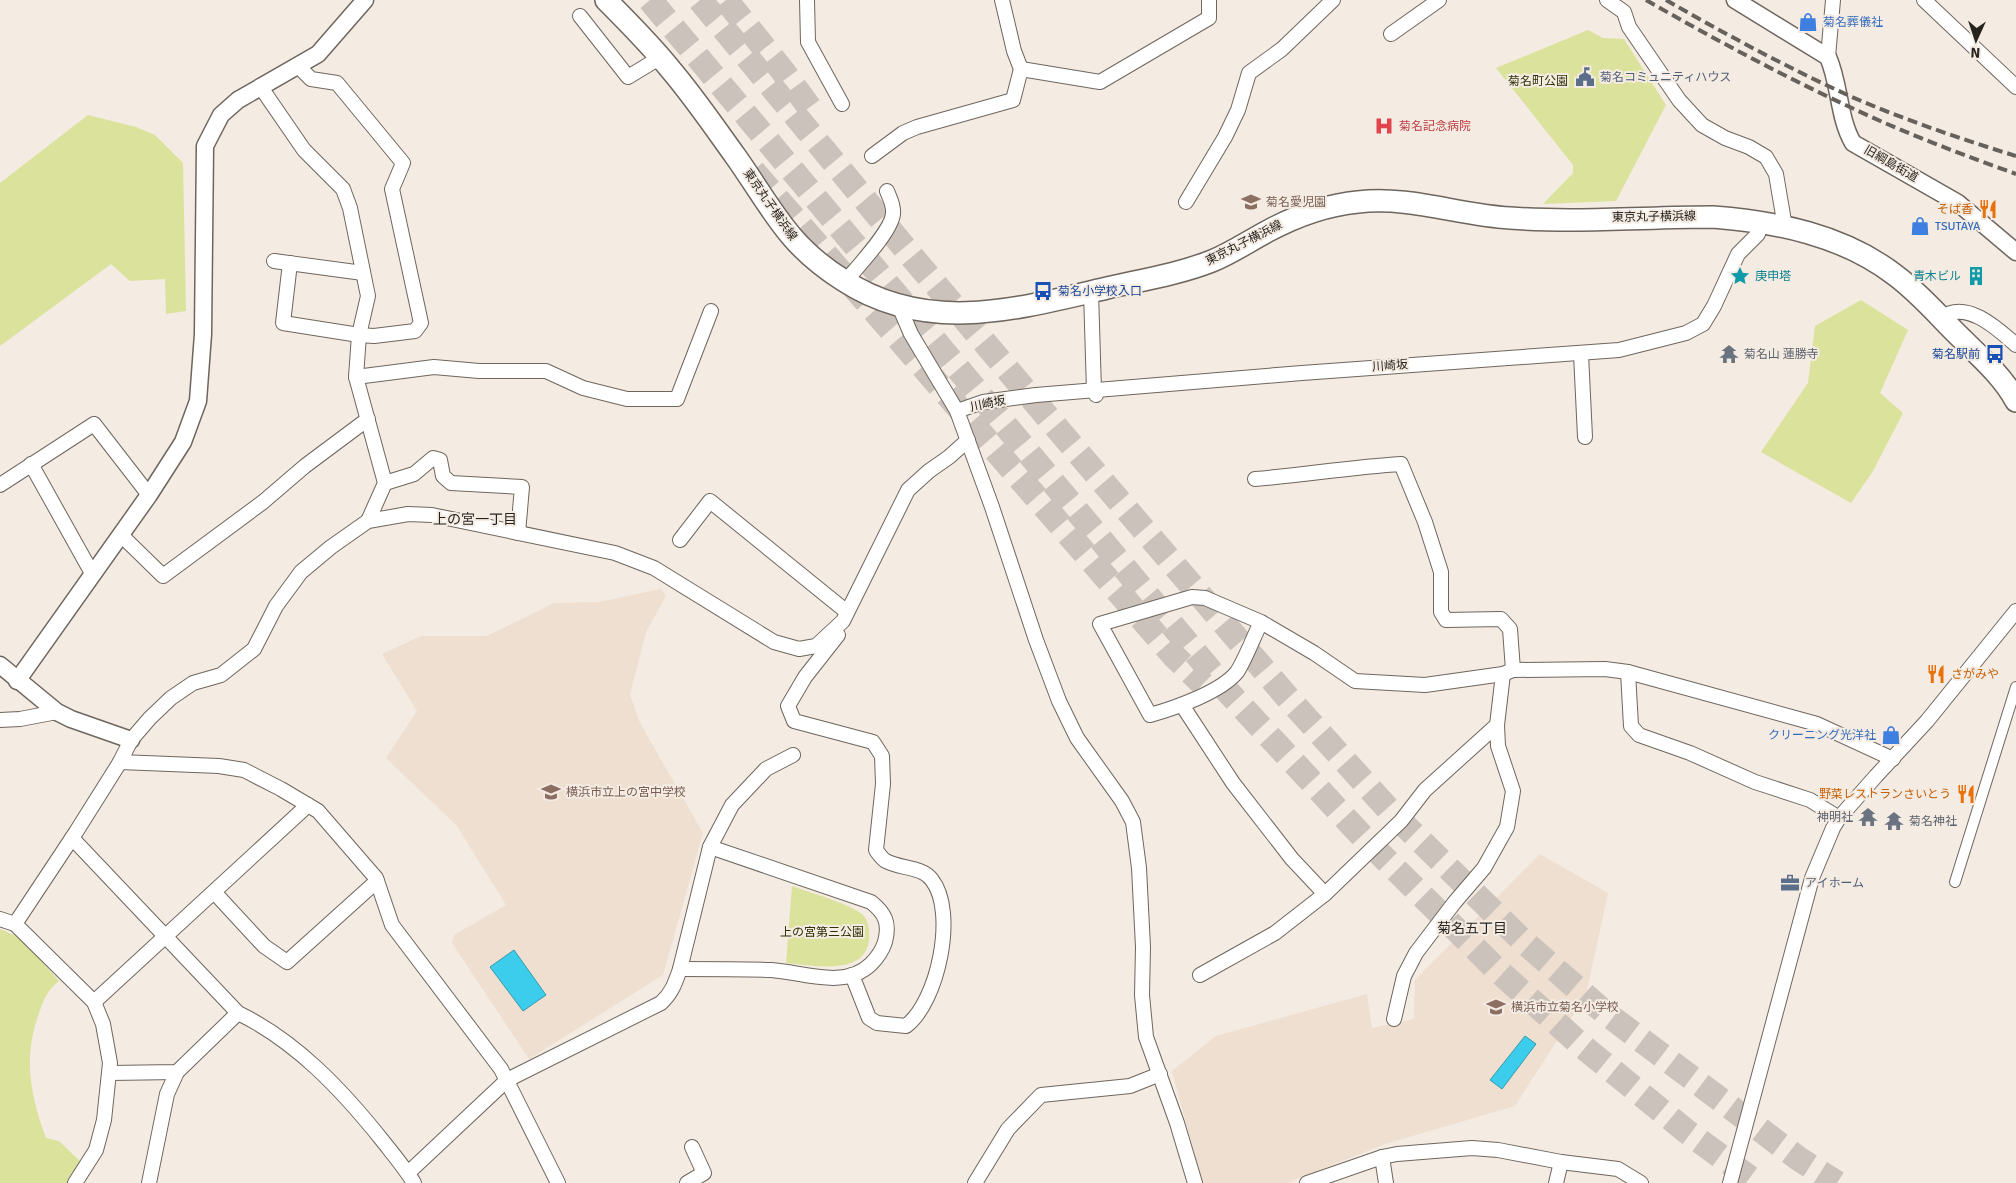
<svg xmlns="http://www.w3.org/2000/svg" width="2016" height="1183" font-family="Signika,'Noto Sans JP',sans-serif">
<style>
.built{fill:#eedfd0}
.green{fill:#dbe29c}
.water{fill:#3cccec;stroke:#3599ae}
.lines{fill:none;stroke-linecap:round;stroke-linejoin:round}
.motorway-tunnel{stroke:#cbc3bb;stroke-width:25;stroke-dasharray:25 12;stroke-linecap:butt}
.pedestrian-casing{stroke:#6e665e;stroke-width:12}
.minor-casing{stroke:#6e665e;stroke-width:16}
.tertiary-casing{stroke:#6e665e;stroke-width:19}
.primary-casing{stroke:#6e665e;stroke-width:24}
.pedestrian{stroke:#fff;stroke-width:10}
.minor{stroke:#fff;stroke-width:14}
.tertiary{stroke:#fff;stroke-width:16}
.primary{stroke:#fff;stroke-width:21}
.rail{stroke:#66615b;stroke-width:4;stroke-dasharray:10 5;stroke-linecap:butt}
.labels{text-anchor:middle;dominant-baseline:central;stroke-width:4;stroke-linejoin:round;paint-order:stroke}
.shop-label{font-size:12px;fill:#366cbe;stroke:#f4ebe2;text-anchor:start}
.service-label{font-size:12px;fill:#4e5e75;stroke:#f4ebe2;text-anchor:start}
.park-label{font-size:12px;fill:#2d3004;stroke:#f4ebe2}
.health-label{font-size:12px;fill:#be3a42;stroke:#f4ebe2;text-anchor:start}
.street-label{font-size:12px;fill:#26231f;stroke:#f4ebe2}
.education-label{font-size:12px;fill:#785e54;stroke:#f4ebe2;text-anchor:start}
.food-label{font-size:12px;fill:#c56008;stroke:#f4ebe2;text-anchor:end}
.culture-label{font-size:12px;fill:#0d838f;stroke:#f4ebe2;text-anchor:start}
.transit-label{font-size:12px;fill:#164399;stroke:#f4ebe2;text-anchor:start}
.worship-label{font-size:12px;fill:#5b616d;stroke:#f4ebe2;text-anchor:start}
.neighbourhood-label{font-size:14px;fill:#26231f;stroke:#f4ebe2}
</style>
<rect width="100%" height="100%" fill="#f4ebe2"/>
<!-- built -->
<g class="built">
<polygon points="661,589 666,596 646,632 630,695 640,723 703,833 663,975 529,1059 452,943 454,935 506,905 457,826 386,758 417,711 382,654 421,636 487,636 554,603 599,602"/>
<polygon points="1540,854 1608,893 1586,995 1515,1106 1385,1144 1287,1183 1202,1183 1172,1071 1216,1036 1367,994 1372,1028 1414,1019 1415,980"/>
</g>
<!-- green -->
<g class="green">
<polygon points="1588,30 1603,38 1624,39 1666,105 1616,201 1543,204 1573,173 1573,165 1496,68"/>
<polygon points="88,115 136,127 155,135 183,163 186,311 166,314 165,279 130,281 111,264 0,346 0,183"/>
<polygon points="1861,300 1908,330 1880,393 1903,413 1873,471 1851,503 1761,452 1808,383 1815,326"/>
<path d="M 792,886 C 810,893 849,903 863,915 C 869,921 870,932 869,940 C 865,977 811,965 786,963 Z"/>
<path d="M 0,929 L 21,938 L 59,981 C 47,990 44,999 39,1013 C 23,1057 30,1095 46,1138 L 59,1141 L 83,1164 L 71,1183 L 0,1183 Z"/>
</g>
<!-- water -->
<g class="water">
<polygon points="514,950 546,995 523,1011 490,967"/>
<polygon points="1525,1036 1536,1044 1502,1089 1490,1080"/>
</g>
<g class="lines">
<!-- motorway-tunnel -->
<g class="motorway-tunnel">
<polyline points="650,0 1229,693 1362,836 1494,967 1581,1045 1686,1131 1757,1183"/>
<polyline points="700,0 913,258 1079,454 1288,698 1390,811 1523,941 1603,1011 1799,1159 1837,1183"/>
<polyline points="726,0 782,70 815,115"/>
<polyline points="753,171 1175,657 1203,684"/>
</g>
<!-- pedestrian casing -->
<g class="pedestrian-casing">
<polyline id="pedestrian" points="1955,882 2016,687"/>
</g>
<!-- minor casing -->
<g class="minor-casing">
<g id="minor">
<polyline points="807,0 808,42 842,104"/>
<polyline points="1002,0 1014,51 1021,69"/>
<polyline points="1607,0 1624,12 1629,27 1679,100 1702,125 1725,138 1749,147 1766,157 1776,174 1785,227"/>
<polyline points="1924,0 2016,87"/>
<polyline points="580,16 628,77 661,57"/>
<polyline points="1391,34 1439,0"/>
<polyline points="1828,57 1833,0"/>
<polyline points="260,86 304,150 343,189 350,208 368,296 359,335 356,377 385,483 368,521"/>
<polyline points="872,156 903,133 917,127 1013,100 1021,69 1100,82 1209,18 1209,0"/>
<polyline points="1186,202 1225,137 1238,110 1249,73 1282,49 1333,0"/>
<polyline points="274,261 363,273"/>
<polyline points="290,263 283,323 359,335 374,336 415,331 421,323 392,189 403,163 337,83 311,79 297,65"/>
<path d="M 845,282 C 857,267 891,232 893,214 C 894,205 890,199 887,191"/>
<polyline points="1091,292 1094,391 1096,395"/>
<polyline points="899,306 911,334 957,411 992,507 1036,640 1059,701 1077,738 1122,801 1133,822 1139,868 1143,947 1142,995 1146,1037 1177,1123 1195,1183"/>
<path d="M 1941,318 C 1966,299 1997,328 2016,345"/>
<polyline points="1581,354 1585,437"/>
<polyline points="356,377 434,367 479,371 546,371 583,388 627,399 677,399 711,311"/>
<polyline points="957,411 983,402 1036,395 1302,373 1619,350 1686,333 1703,324 1714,306 1738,254 1758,234 1761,221"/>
<polyline points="31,464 93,575"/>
<path d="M 1255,479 C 1304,475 1352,467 1401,464 L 1425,522 L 1441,572 L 1441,612 L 1446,620 L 1501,619 L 1510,629 L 1513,670"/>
<polyline points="385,483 414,474 433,458 440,460 443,476 451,483 522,487 518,533"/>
<polyline points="0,485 94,424 149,495"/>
<polyline points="121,535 163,576 263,502 305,466 368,419"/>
<polyline points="680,540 710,501 847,612"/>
<path d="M 1261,622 C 1254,636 1245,660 1237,672 C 1221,692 1175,708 1150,715 L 1100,624 L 1192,597 L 1205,598 L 1261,622 L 1314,653 L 1355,681 L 1425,685 L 1503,674 L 1513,670 L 1605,669 L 1628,672 L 1817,724 L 1893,759"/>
<path d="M 838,635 L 805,677 L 788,706 L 794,721 L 873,742 L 882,756 L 883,784 L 876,850 C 879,854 882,859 886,861 C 900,869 922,866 932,880 C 957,912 938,1002 906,1026 L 877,1023 L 869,1018 L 852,975"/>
<polyline points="1628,672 1631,726 1639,735 1690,753 1755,782 1810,800 1839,818"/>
<polyline points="1182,705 1233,783 1292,859 1325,894"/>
<polyline points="0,720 20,719 57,712"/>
<polyline points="120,762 219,766 244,770 281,789 318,811 376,878 392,925 501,1069 558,1183"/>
<path d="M 72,838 L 238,1013 C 296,1041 342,1090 382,1140 C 393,1154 405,1168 414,1183"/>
<polyline points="214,892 264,946 287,962 377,881"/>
<polyline points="0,919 15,924 94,1002 103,1024 110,1063 104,1120 96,1150 75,1183"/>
<polyline points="15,924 76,832 120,762 131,740 150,718 171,698 193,683 221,675 254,649 276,606 301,572 331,547 368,521 408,514 432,515 615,553 654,568 774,642 799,649 816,646 843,621 908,490 929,471 949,457 968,440"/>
<path d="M 680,969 C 710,969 741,969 771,970 C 803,972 844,990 871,964 C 877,958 882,951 885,942 C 890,923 885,913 871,902 L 710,847"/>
<polyline points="1200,975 1275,933 1325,894 1401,821 1425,790 1497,725"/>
<polyline points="94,1002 308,805"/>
<polyline points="1394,1019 1404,976 1416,953 1454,903 1484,868 1507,827 1513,791 1498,746 1497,725 1503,674"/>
<polyline points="110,1073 177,1072 238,1013"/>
<polyline points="1382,1157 1386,1183"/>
<path d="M 408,1173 L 507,1080 L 661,1003 C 672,993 675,983 680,969 L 710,847 L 732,805 L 766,769 L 793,755"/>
<polyline points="149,1183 167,1094 177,1072"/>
<polyline points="687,1183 704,1173 692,1147"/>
<polyline points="975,1183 1008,1129 1041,1095 1130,1086 1160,1074"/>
<polyline points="1307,1183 1382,1157 1397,1154 1472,1148 1498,1150 1561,1162 1618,1169 1641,1183"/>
<polyline points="1556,1183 1561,1162"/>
<polyline points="1730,1183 1812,878 1833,828 1839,818 1876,776 1927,721 2016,611"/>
</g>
</g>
<!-- tertiary casing -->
<g class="tertiary-casing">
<g id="tertiary">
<path d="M 1735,0 L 1828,57 C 1840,84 1838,117 1853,143 L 1958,203 L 2016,252"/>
<polyline points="0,665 57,712 71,719 131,740"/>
<polyline points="17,681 149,495 183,442 198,401 203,334 205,146 221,115 238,100 318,54 365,0"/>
</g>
</g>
<!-- primary casing -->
<g class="primary-casing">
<path id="primary" d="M 606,0 C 629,23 651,45 671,70 C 694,97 715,128 736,157 C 772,208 787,245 843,280 C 927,335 1018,309 1107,288 C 1142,280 1179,274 1212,261 C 1232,253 1249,241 1268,231 C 1296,216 1326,205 1358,202 C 1410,196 1458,215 1510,218 C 1577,223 1646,217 1713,217 C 1777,222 1843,235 1895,275 C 1918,292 1936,313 1956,333 C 1977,354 2002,375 2016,401"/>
</g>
<!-- pedestrian -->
<use href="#pedestrian" class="pedestrian"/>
<!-- minor -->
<use href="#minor" class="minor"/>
<!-- tertiary -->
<use href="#tertiary" class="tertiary"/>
<!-- primary -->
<use href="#primary" class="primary"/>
<!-- rail -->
<g class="rail">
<path d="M 1646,0 C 1714,39 1783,76 1854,109 C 1907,134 1961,154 2016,174"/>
<path d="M 1666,0 C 1725,34 1790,69 1852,97 C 1905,120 1961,139 2016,156"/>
</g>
</g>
<!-- icons -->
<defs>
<g id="shop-bare" transform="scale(1.5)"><path d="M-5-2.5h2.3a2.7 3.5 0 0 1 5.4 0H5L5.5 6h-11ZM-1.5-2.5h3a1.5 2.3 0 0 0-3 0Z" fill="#3f7fe0" stroke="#f4ebe2" stroke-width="2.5" paint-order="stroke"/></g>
<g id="civic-bare" transform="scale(1.5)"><path d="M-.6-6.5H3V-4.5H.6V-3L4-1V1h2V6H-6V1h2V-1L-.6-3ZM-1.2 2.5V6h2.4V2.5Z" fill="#5c6f8a" stroke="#f4ebe2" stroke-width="2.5" paint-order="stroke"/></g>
<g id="hospital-bare" transform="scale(1.5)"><path d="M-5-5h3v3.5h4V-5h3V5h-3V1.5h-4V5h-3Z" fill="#e0444e" stroke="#f4ebe2" stroke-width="2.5" paint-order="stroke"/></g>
<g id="school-bare" transform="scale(1.5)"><path d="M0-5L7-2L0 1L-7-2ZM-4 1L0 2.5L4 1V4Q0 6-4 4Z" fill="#8d6e63" stroke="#f4ebe2" stroke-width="2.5" paint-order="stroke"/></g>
<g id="restaurant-bare" transform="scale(1.5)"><path d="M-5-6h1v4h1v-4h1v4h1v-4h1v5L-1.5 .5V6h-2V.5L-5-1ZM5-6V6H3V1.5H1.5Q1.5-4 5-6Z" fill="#e8710a" stroke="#f4ebe2" stroke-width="2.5" paint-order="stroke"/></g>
<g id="sight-bare" transform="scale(1.5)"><path d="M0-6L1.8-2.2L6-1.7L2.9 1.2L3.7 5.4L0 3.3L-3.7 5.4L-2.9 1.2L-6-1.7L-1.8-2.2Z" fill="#0f9aa8" stroke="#f4ebe2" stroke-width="2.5" paint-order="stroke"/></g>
<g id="building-bare" transform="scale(1.5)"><path d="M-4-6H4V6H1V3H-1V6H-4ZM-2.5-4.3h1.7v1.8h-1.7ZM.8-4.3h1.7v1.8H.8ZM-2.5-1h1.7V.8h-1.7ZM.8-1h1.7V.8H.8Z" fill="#0f9aa8" stroke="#f4ebe2" stroke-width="2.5" paint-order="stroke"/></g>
<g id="bus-bare" transform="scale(1.5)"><path d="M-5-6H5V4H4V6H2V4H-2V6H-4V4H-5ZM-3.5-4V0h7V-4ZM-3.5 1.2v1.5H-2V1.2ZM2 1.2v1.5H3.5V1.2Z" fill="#1a4fb4" stroke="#f4ebe2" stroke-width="2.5" paint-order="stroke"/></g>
<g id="temple-bare" transform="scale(1.5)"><path d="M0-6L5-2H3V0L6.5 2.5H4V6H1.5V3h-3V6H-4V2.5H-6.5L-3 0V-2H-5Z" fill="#6b7280" stroke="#f4ebe2" stroke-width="2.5" paint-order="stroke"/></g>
<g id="office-bare" transform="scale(1.5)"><path d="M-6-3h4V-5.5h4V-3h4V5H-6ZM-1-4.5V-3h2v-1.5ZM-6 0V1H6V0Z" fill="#5c6f8a" stroke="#f4ebe2" stroke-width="2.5" paint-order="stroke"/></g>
</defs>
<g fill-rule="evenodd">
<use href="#shop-bare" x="1808" y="22"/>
<use href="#civic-bare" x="1585" y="77"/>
<use href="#hospital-bare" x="1384" y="126"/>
<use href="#school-bare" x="1251" y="202"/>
<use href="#restaurant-bare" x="1988" y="209"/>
<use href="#shop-bare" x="1920" y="226"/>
<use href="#sight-bare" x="1740" y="276"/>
<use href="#building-bare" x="1976" y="276"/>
<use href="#bus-bare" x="1043" y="291"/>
<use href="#temple-bare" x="1729" y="354"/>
<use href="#bus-bare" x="1995" y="354"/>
<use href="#restaurant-bare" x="1936" y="674"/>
<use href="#shop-bare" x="1891" y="735"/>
<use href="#school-bare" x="551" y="792"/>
<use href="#restaurant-bare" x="1966" y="794"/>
<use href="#temple-bare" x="1868" y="817"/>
<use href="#temple-bare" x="1894" y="821"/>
<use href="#office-bare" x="1790" y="883"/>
<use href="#school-bare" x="1496" y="1007"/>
</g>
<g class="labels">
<!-- shop labels -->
<g class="shop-label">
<text x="1823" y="22">菊名葬儀社</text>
<text x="1935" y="226">TSUTAYA</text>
<text x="1876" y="735" text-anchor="end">クリーニング光洋社</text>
</g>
<!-- service labels -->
<g class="service-label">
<text x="1600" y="77">菊名コミュニティハウス</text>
<text x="1805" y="883">アイホーム</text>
</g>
<!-- park labels -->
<g class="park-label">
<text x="1538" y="81">菊名町公園</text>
<text x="822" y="932">上の宮第三公園</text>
</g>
<!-- health labels -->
<g class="health-label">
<text x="1399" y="126">菊名記念病院</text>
</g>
<!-- street labels -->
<g class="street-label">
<text transform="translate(1891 164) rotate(30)">旧綱島街道</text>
<text transform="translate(770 205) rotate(55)">東京丸子横浜線</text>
<text transform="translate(1654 217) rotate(-1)">東京丸子横浜線</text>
<text transform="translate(1244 243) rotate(-27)">東京丸子横浜線</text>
<text transform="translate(1390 366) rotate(-4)">川崎坂</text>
<text transform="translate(988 404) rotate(-12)">川崎坂</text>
</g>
<!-- education labels -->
<g class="education-label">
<text x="1266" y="202">菊名愛児園</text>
<text x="566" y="792">横浜市立上の宮中学校</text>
<text x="1511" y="1007">横浜市立菊名小学校</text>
</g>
<!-- food labels -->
<g class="food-label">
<text x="1973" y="209">そば香</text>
<text x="1951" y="674" text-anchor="start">さがみや</text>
<text x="1951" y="794">野菜レストランさいとう</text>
</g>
<!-- culture labels -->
<g class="culture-label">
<text x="1755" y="276">庚申塔</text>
<text x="1961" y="276" text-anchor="end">青木ビル</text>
</g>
<!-- transit labels -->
<g class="transit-label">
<text x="1058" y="291">菊名小学校入口</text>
<text x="1980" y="354" text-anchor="end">菊名駅前</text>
</g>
<!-- worship labels -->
<g class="worship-label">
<text x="1744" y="354">菊名山 蓮勝寺</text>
<text x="1853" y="817" text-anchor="end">神明社</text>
<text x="1909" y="821">菊名神社</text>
</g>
<!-- neighbourhood labels -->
<g class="neighbourhood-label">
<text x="475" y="519">上の宮一丁目</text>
<text x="1472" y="928">菊名五丁目</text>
</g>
</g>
<!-- north arrow -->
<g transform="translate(1976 40) rotate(183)" stroke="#f4ebe2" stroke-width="4" paint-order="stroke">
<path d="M0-4L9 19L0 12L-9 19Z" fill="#26231f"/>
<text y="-8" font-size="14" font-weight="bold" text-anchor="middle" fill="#26231f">N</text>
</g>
</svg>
